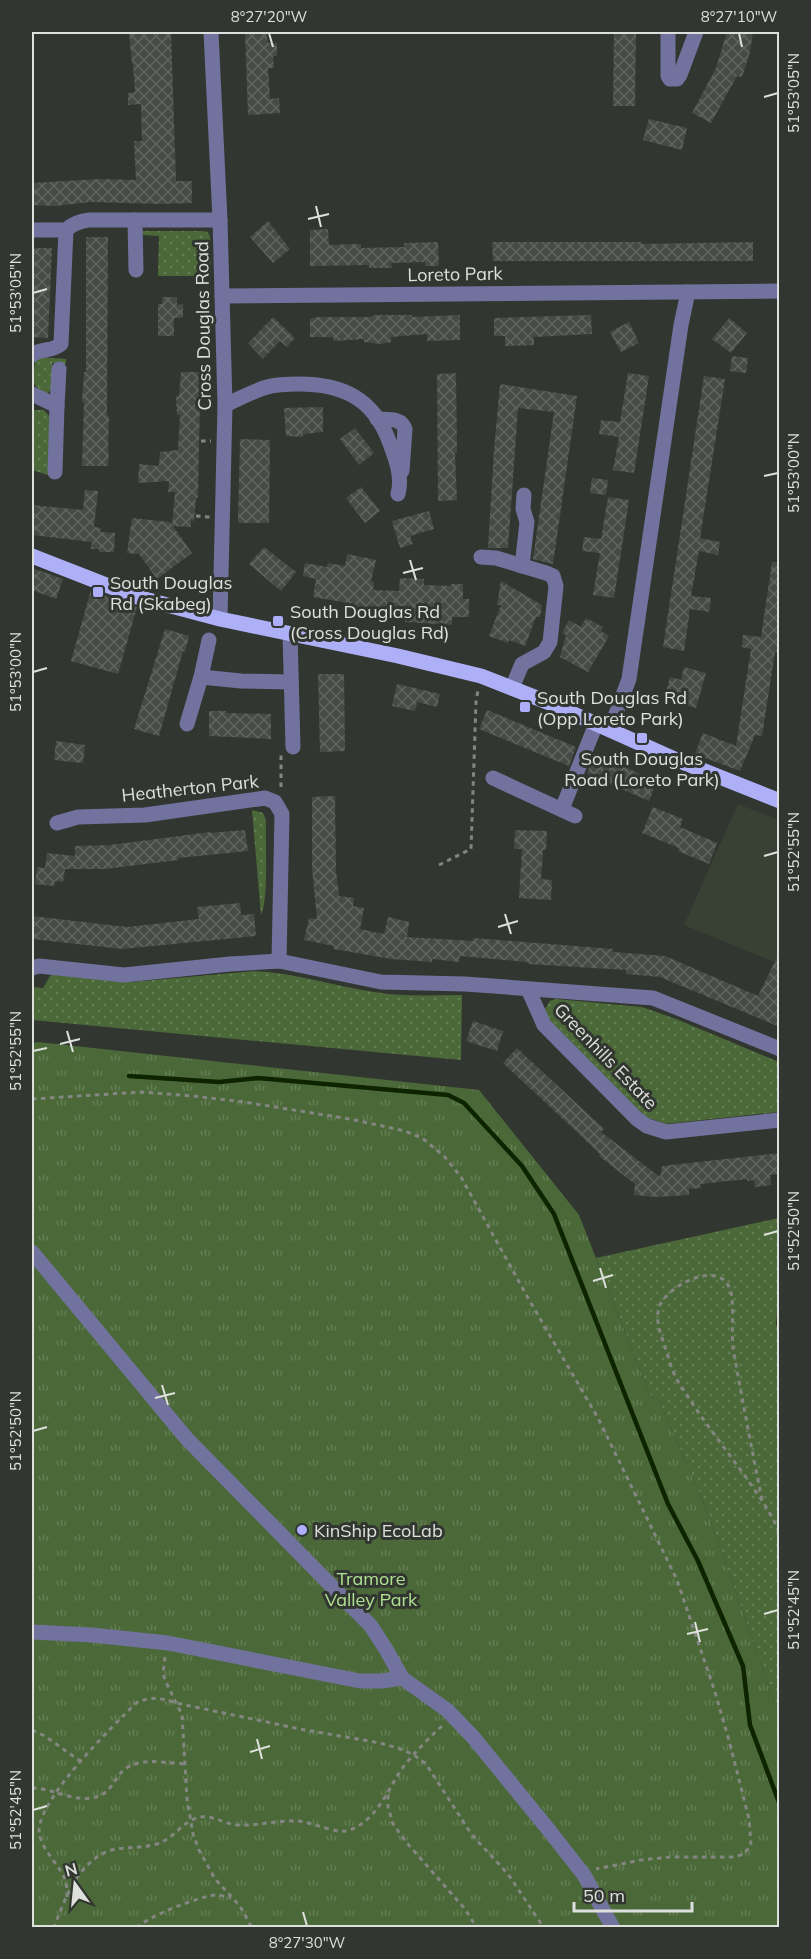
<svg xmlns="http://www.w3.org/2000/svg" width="811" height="1959" font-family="Mulish,sans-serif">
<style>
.built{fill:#394135}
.grass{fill:url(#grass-dots)}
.park{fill:url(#park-tufts)}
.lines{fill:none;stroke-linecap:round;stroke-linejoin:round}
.stream{stroke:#0e2400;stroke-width:4.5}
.building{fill:url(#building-cross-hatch)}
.path{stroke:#838681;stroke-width:3;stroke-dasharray:4.5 4.5;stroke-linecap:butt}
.minor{stroke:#71729d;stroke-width:15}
.major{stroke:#aeb0f7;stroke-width:15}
.ticks{fill:none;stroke:#dde0dc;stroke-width:2}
.poi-dot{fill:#adaffb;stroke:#323630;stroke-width:2}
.labels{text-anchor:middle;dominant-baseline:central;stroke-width:6;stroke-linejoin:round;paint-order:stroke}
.street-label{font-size:18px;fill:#dde0dc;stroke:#323630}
.poi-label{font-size:18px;fill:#dde0dc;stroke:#323630;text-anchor:start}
.park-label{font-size:18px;fill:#afe192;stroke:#323630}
.neatline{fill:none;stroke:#dde0dc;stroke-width:2}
.ticks-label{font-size:15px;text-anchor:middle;fill:#dde0dc}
</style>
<defs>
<pattern id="grass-dots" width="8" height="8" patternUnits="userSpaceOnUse" patternTransform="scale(1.5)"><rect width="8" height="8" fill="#4b6938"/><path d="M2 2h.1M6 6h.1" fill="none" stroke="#647e54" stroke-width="1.8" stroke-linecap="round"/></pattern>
<pattern id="park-tufts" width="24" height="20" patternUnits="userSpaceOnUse" patternTransform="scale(1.5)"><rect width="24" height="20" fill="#4b6938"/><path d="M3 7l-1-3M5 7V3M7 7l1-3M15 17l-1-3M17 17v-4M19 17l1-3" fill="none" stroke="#647e54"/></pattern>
<pattern id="building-cross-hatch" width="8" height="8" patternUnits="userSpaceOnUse" patternTransform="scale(1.5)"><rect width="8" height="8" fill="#474b45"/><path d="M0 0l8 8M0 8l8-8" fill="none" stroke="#61655f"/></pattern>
</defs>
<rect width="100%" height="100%" fill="#323630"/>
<!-- built -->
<polygon class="built" points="738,804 779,820 779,964 684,925"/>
<!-- grass -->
<g class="grass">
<polygon points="142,231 201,231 208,232 210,237 211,276 158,276 159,236 143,235"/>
<path d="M 41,357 L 66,359 L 66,364 L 52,363 L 52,389 L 47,394 C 28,385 34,379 35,360 Z"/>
<polygon points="32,410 44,410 50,417 48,475 32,470"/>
<path d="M 252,810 L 263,813 L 266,820 C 265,841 269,899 261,915 Z"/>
<path d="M 255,971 C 295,973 334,986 374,992 C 403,997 432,995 462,995 L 461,1060 L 32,1020 L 32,987 L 43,988 L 50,976 L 56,974 L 132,982 Z"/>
<polygon points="556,999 642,1007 676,1019 779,1062 779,1112 665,1124 644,1116 547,1018 545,1009 550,1001"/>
<polygon points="779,1218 780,1275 776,1325 780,1325 779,1715 709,1516 659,1400 650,1395 596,1258"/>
</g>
<!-- park -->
<polygon class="park" points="38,1042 479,1090 579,1215 650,1395 659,1400 709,1516 779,1715 779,1927 32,1927 32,1043"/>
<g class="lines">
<!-- stream -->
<polyline class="stream" points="129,1076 219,1082 258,1078 448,1095 464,1103 522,1166 554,1214 668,1504 698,1561 743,1666 750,1725 780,1805"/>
</g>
<!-- building -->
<g class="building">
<polygon points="129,32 171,32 176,181 192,181 192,203 160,204 90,202 55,206 32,205 32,183 99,179 136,180 134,141 142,141 141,104 128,105 128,93 135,92 133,64 132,64"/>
<polygon points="245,32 266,32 268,43 277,43 277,56 273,56 274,68 268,68 270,99 279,98 280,113 248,115"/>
<polygon points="614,32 636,32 635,106 613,106"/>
<polygon points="727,32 753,32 750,52 742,77 737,76 711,123 692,113 716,68"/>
<polygon points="649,119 687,128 682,150 643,140"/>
<polygon points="268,221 290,249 273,263 250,237"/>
<polygon points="328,229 329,245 361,244 361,248 404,247 404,243 438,242 439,266 425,266 425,262 391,263 392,268 369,268 369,265 310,266 310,230"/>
<polygon points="86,237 108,237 107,416 109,416 108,452 109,452 108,466 82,466 84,402 82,402 84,372 86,372"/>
<polygon points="492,242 642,242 642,244 753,242 753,261 493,261"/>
<polygon points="32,248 52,248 48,338 32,337"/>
<polygon points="162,297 177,297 177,305 183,304 183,318 174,318 174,336 158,336 158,304 162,304"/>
<polygon points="376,315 412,315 412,317 460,315 460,340 427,341 427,334 391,337 391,342 381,344 364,342 364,339 334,341 333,337 310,337 310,319 318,317 370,317"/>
<polygon points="591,315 592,334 534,337 534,345 505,346 505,336 494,336 494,318"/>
<polygon points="273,317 295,338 287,347 280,341 263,359 248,343"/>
<polygon points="729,318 747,333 731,353 712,339"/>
<polygon points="629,322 639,343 621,352 610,332"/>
<polygon points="732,356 748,358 746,373 730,371"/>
<polygon points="181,372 199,372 200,394 198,498 196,498 194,521 191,520 191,527 172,526 175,492 168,492 169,481 138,483 139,464 159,466 160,452 178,450 180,415 177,415 176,396 179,396"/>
<polygon points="456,373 457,453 455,453 457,500 438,501 437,374"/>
<polygon points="628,373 649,376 634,473 613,470 619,437 599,434 601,420 620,422"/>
<polygon points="704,376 725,379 700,538 720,542 718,555 699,551 691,596 711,598 709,612 690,609 684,651 663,647"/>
<polygon points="500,384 577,396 553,564 533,559 554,412 518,408 508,548 488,548 494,450"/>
<polygon points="323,407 323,432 303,434 303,437 286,436 284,408"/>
<polygon points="355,428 374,453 359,465 340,439"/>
<polygon points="240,439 270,440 269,523 238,523"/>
<polygon points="592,478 608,480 606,495 590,493"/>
<polygon points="361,487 380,511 365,523 346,498"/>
<polygon points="85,490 98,491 94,527 101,528 100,532 115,533 114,552 99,552 99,549 91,549 92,542 32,535 32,505 83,510"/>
<polygon points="608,497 629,500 614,598 593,595 600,553 582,551 584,537 601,539"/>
<polygon points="429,511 434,529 410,536 413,544 400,548 392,521"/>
<polygon points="132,518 170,522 192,553 157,579 139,554 127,553"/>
<polygon points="264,547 296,572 281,591 249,564"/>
<polygon points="347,554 376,560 371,581 374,582 373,590 399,591 400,578 424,579 424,585 451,586 451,584 463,584 463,599 469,599 469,617 452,617 452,625 405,622 406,612 372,610 372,612 355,611 355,604 313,597 316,579 303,576 305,563 327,567 328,563 345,566"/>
<polygon points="772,562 780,562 780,652 775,652 762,736 755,735 740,771 695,754 703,733 736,746 751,649 742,647 743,635 761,637"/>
<polygon points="32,568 63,579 56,599 32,590"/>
<polygon points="501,581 542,605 540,617 536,617 525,646 509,640 508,643 489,636 501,605 497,605"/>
<polygon points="91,590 137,607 118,674 71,661"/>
<polygon points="586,618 603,627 601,631 609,636 588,672 560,657 566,635 562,633 569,620 581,627"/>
<polygon points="165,629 189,636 185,652 183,651 159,736 134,729"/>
<polygon points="684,667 706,673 696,708 664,699 670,677 681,680"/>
<polygon points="318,674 344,674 345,751 320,752"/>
<polygon points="397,684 440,694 437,707 417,702 415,711 392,706"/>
<polygon points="487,710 576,747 569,766 479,729"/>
<polygon points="209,711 226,711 226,713 271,714 271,739 209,736"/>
<polygon points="56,741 85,745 83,763 54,760"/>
<polygon points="594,754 657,781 649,801 587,774"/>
<polygon points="335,796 336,871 339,896 354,898 353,906 364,908 360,929 384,934 388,917 409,922 407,937 473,941 473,938 613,949 613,952 665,956 758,996 780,951 780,1027 660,977 626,974 626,970 528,964 528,962 460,956 459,962 432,959 432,962 391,959 334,949 334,946 304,940 309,918 317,919 312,869 312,797"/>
<polygon points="653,807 683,819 680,827 717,843 709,864 678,851 679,848 642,833"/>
<polygon points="245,830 248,851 178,858 178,860 105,869 65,869 63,882 55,881 54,886 35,884 37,867 45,868 47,853 75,856 75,846 110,845 210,832 210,833"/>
<polygon points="515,830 547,831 546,850 543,850 541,879 552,880 551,900 519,898 522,849 514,849"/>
<polygon points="240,903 241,915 254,914 256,936 122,949 32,939 32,916 127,927 199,919 197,907"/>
<polygon points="473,1021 503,1031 497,1051 466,1041"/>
<polygon points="517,1048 604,1129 601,1132 660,1177 662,1166 780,1153 780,1174 770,1175 771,1185 755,1187 754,1180 747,1181 747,1179 700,1184 701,1188 689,1189 689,1195 656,1197 634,1195 635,1184 599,1156 600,1154 578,1133 503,1063"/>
</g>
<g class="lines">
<!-- path -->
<g class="path">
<polyline points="201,441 211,441"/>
<polyline points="196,516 210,517"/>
<polyline points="281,787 281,755"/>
<polyline points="439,865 471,849 476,702 478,690"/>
<polyline points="32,1099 142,1092 193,1096 244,1102 350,1119 405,1131 422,1138 444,1156 461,1177 528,1298 598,1418 677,1580 714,1689 730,1744 749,1819 751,1845 744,1854 734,1857 671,1857 641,1860 596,1869"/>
<path d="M 762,1500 C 752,1450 742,1399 733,1348 C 731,1331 735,1303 730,1289 C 719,1259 669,1285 660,1305 C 655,1316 659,1330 663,1341 C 668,1354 671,1371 679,1383 C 699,1415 723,1446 745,1476 C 758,1495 772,1513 780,1535"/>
<polyline points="165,1657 163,1673 165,1680 182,1715 187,1799 193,1834 199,1850 215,1879 240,1906 252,1928"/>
<polyline points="32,1730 45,1736 80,1761"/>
<path d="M 32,1788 C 52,1788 70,1801 91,1798 C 113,1795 111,1780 125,1769 C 141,1757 167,1763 185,1764"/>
<polyline points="388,1795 388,1807 393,1824 406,1842 465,1909 477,1928"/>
<path d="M 67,1897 C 67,1891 67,1884 65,1879 C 58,1863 39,1847 39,1830 C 41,1796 112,1727 136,1703 C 151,1696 161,1698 176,1703 L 300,1729 L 380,1743 L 398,1748 L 414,1755 L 426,1764 L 472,1835 L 508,1874 L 544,1928"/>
<path d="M 54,1928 C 65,1897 81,1856 116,1849 C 130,1847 143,1848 157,1844 C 174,1838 180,1825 194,1819 C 210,1812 222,1824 238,1825 C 258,1826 277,1820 297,1821 C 312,1822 338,1835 350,1830 C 381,1818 389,1783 408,1761 C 419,1748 431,1736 443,1725"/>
<path d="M 137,1928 C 146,1917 202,1895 217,1895 C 221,1895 227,1897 231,1898"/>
</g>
<!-- minor -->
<g class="minor">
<polyline points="211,32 220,220 225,405 220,619"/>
<polyline points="668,32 668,76 670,79 677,79 680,75 696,32"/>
<polyline points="135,220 136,270"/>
<polyline points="32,230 66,230"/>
<polyline points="222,296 780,291"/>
<path d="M 32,355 C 41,348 52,352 61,344 L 66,230 C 73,223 80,221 89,220 L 220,220"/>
<polyline points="32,394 57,406 55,472"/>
<path d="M 225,405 C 239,399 253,391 267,387 C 278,384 289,384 299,384 C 342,384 373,398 389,441 C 395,457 403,476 398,494"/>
<polyline points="57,406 59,369"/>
<path d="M 377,419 C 387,420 401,417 405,429 L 402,471"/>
<polyline points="481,557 496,558 546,573 553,576 556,586 550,642 544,652 522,664 512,688"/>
<polyline points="522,566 527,522 523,509 524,495"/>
<polyline points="290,634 293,747"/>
<polyline points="201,677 241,681 291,682"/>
<polyline points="187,724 201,677 209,640"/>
<polyline points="610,730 629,679 681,325 688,292"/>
<polyline points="493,778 575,816"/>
<polyline points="562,809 596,724"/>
<polyline points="57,823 78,817 145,815 265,798 275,802 282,814 279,961"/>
<polyline points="32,968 39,966 124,975 230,964 279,961 381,982 465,984 653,998 780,1049"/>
<polyline points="528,989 544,1025 637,1119 647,1126 666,1132 780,1120"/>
<polyline points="32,1252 187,1439 371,1626 387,1651 402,1678 447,1710 473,1737 548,1829 584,1875 613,1928"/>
<polyline points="32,1632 92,1635 168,1643 360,1681 382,1681 402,1678"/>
</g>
<!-- major -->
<polyline class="major" points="32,556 137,597 220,619 398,656 481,676 547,702 677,760 780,801"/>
</g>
<!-- ticks -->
<path class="ticks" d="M 269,33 L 273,47M 739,33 L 742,47M 764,97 L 778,93M 316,206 L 321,227M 308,219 L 329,214M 33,293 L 47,289M 764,476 L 778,473M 410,560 L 416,580M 403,573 L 423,568M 33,672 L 47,668M 764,856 L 778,852M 505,914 L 511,934M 498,927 L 518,921M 67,1031 L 73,1052M 60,1044 L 80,1039M 33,1051 L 47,1048M 764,1235 L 778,1231M 600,1268 L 606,1288M 593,1281 L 613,1275M 162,1385 L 168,1405M 155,1398 L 175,1393M 33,1431 L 47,1427M 764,1614 L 778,1610M 695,1622 L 700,1642M 687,1634 L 708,1629M 257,1739 L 262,1759M 250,1752 L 270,1746M 33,1810 L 47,1806M 303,1912 L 307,1926"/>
<!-- markers -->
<g class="poi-dot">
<rect x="92" y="586" width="12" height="12" rx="3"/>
<rect x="272" y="615" width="12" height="12" rx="3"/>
<rect x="519" y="701" width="12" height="12" rx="3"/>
<rect x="636" y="732" width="12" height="12" rx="3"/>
<circle cx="302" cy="1530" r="6"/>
</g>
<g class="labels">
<!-- street labels -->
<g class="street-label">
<text transform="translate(455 274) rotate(-1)">Loreto Park</text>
<text transform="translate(203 326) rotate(-91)">Cross Douglas Road</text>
<text transform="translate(190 788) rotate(-6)">Heatherton Park</text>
<text transform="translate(606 1056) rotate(46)">Greenhills Estate</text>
</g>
<!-- poi labels -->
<g class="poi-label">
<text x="110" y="582">South Douglas<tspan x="110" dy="21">Rd (Skabeg)</tspan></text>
<text x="290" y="611">South Douglas Rd<tspan x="290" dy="21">(Cross Douglas Rd)</tspan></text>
<text x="537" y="697">South Douglas Rd<tspan x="537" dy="21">(Opp Loreto Park)</tspan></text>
<text x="642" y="758" text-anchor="middle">South Douglas<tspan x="642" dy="21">Road (Loreto Park)</tspan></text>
<text x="314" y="1530">KinShip EcoLab</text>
</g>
<!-- park labels -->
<g class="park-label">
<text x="371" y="1578">Tramore<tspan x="371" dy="21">Valley Park</tspan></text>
</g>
</g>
<!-- border -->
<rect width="811" height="1959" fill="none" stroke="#323630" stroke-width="66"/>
<!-- north arrow -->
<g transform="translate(75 1884) rotate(345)" stroke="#323630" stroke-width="4.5" paint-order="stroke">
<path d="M0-4.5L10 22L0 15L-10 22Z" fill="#dde0dc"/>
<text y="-9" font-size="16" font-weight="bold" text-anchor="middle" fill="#dde0dc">N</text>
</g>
<!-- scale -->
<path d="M574 1902v9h118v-9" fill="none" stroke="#dde0dc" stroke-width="3"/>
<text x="583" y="1902" font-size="18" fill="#dde0dc" stroke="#323630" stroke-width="4.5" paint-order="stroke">50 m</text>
<rect x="33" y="33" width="745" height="1893" class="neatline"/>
<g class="ticks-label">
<text x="269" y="22">8°27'20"W</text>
<text x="739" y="22">8°27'10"W</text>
<text transform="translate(794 93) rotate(-90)" y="5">51°53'05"N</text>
<text transform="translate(16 293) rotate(-90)" y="5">51°53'05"N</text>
<text transform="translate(794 473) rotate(-90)" y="5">51°53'00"N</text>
<text transform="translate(16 672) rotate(-90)" y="5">51°53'00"N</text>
<text transform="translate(794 852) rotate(-90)" y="5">51°52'55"N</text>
<text transform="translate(16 1051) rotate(-90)" y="5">51°52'55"N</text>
<text transform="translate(794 1231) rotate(-90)" y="5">51°52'50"N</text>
<text transform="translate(16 1431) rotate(-90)" y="5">51°52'50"N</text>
<text transform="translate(794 1610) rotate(-90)" y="5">51°52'45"N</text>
<text transform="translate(16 1810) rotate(-90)" y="5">51°52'45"N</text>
<text x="307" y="1948">8°27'30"W</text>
</g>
</svg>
